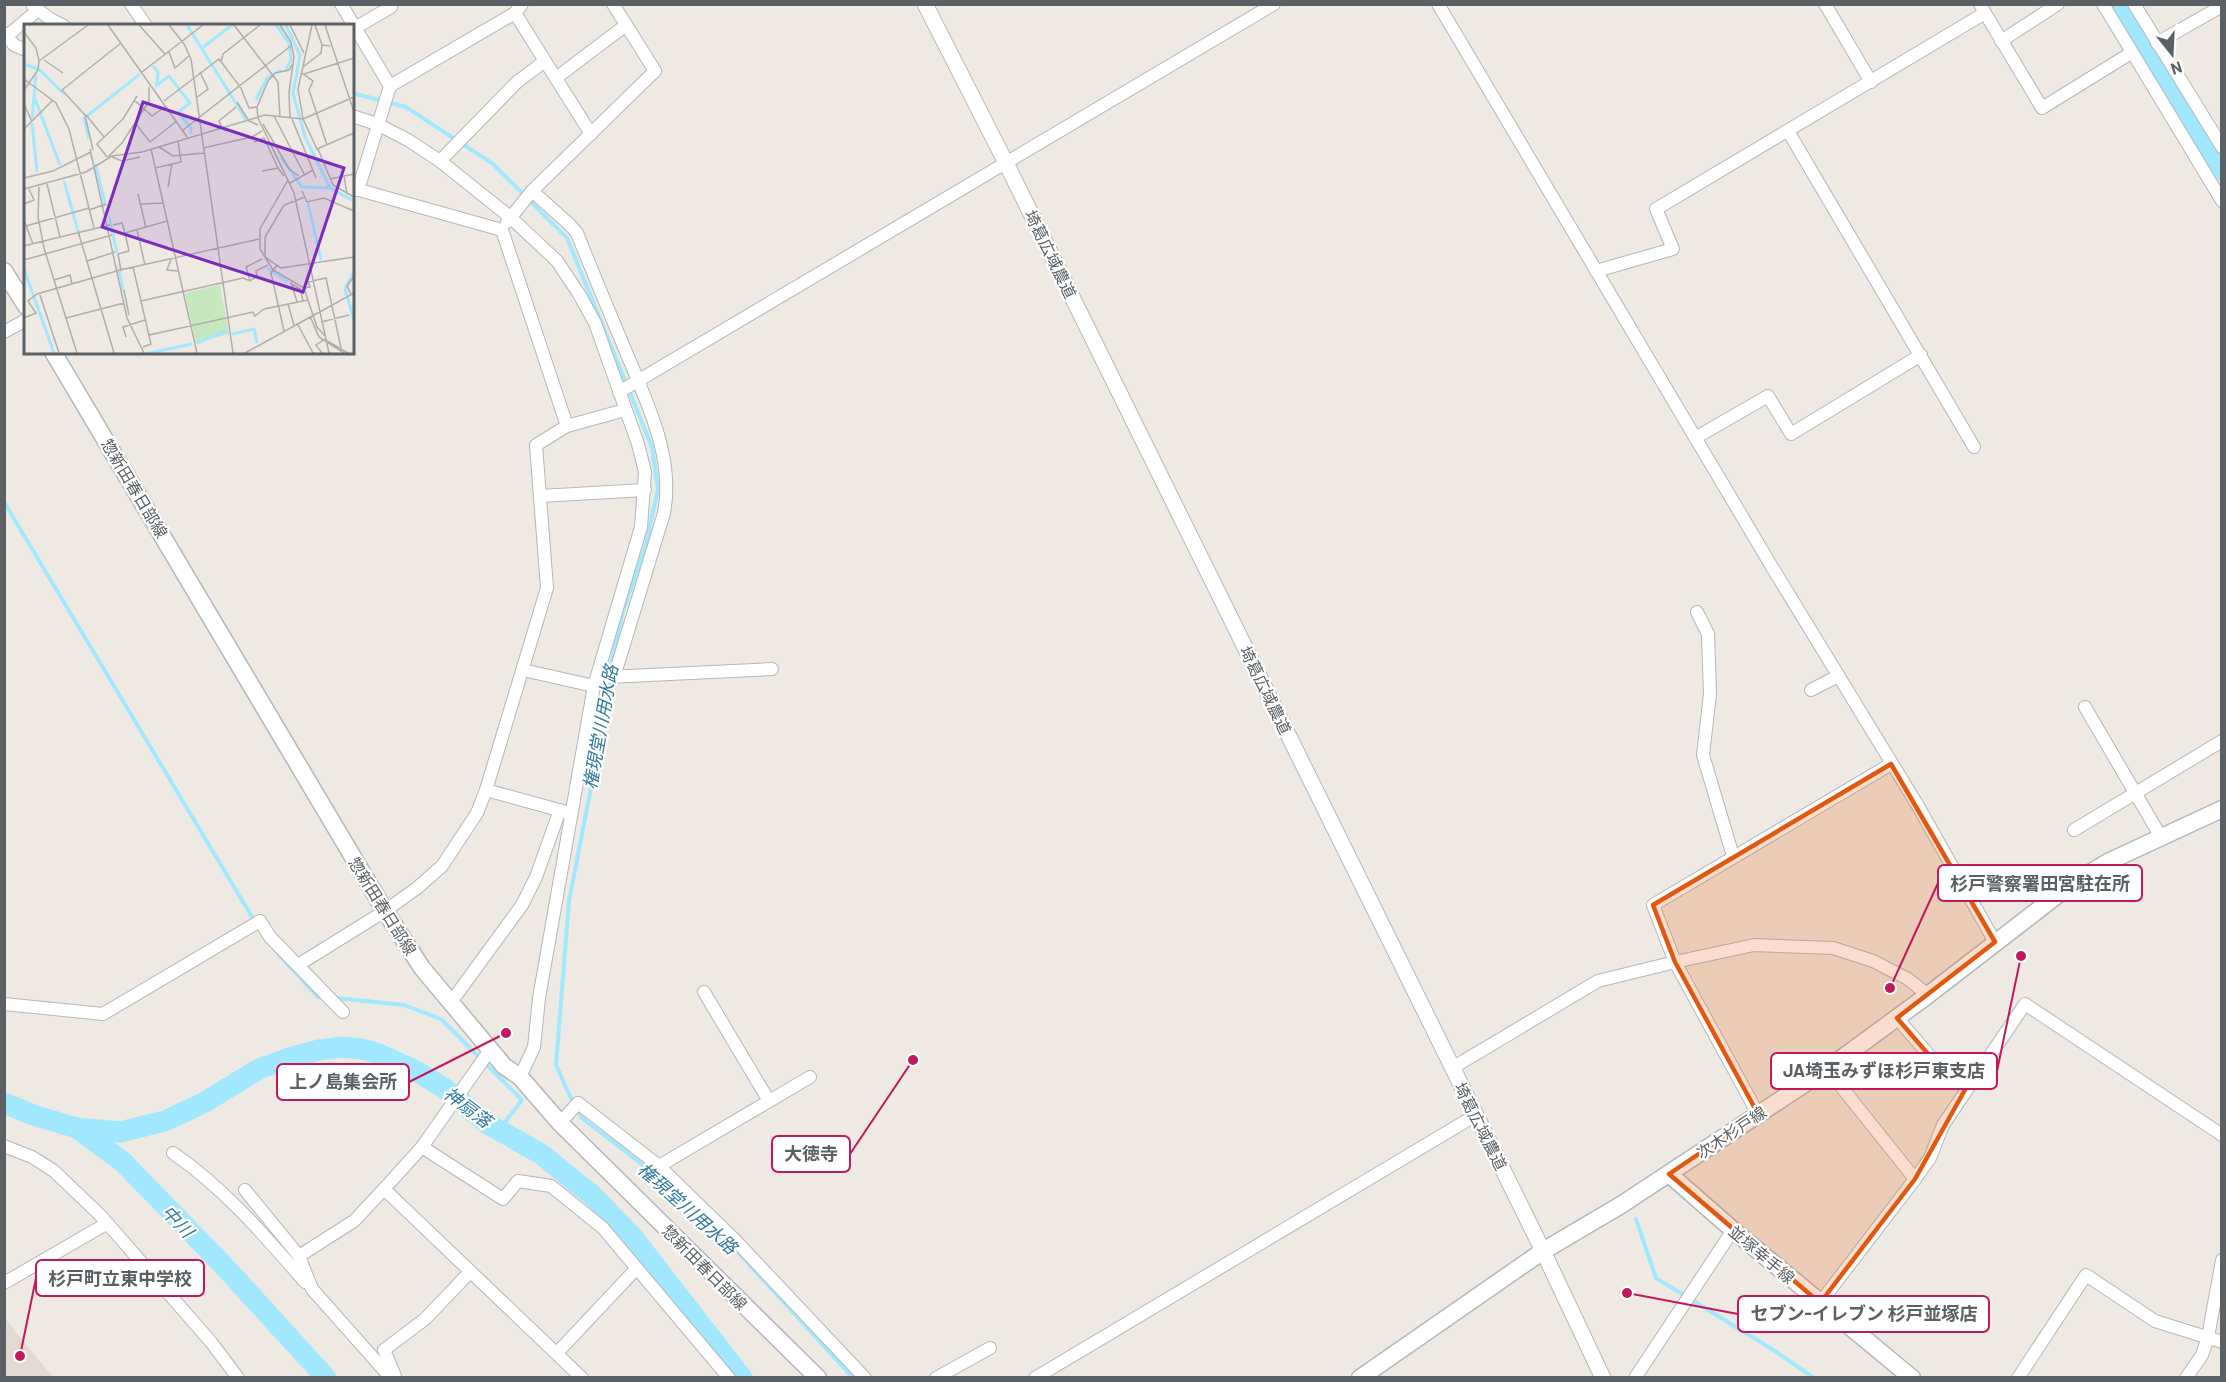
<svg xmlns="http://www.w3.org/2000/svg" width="2226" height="1382" font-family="Barlow,'Noto Sans JP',sans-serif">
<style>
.education{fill:#e0dad3}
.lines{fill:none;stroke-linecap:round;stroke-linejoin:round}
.stream{stroke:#a1e8ff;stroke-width:4}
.river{stroke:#a1e8ff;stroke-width:21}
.minor-casing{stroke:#b3b7ba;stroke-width:14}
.tertiary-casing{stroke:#b3b7ba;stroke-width:17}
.secondary-casing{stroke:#b1b7bb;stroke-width:19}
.minor{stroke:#fff;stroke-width:12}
.tertiary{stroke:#fff;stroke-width:15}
.secondary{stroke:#fff;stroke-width:16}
.marked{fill:#e15910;fill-opacity:0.2;stroke:#e15910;stroke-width:4.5;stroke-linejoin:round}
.labels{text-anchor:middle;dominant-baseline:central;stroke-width:4.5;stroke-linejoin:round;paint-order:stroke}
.street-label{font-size:16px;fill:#5a6064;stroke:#fff}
.water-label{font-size:18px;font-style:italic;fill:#317a9c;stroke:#fff}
.inset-river{fill:none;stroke:#a1e8ff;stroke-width:3}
.inset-road{fill:none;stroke:#afaeac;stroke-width:1.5}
.view{fill:#7b2cbf;fill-opacity:0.15;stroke:#7b2cbf;stroke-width:3}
.inset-edge{fill:none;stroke:#5a6064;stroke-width:3}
.leader{fill:none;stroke:#c2185b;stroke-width:2}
.callout-dot{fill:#c2185b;stroke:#fff;stroke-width:2}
.callout{fill:#fff;stroke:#c2185b;stroke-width:2}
.callout-label{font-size:18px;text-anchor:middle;font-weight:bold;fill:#5a6064}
</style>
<rect width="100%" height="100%" fill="#eee9e2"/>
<!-- education -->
<polygon class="education" points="5,1317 17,1334 53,1377 5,1377"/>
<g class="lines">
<!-- stream -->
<g class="stream">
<polyline points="352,93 406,107 493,164 567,238 652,447 658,489 645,548 623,611 610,670"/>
<polyline points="4,502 255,922"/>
<polyline points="273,948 318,997 322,997"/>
<polyline points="336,998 404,1005 441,1019 522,1100 499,1130"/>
<polyline points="573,1103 556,1065 569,901 601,736 608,680"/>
<polyline points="577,1109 582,1118 662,1180 697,1211"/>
<polyline points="1636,1219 1656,1278 1775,1351 1814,1378"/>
<polyline points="726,1239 853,1378"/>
</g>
<!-- river -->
<g class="river">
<polyline points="2120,4 2222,170"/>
<polyline points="4,1103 33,1115 77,1128 123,1162 224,1266 326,1378"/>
<polyline points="77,1128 120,1132 165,1121 205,1102 259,1069 289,1058 319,1050 342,1047 362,1049 379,1054 416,1071 444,1088 488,1124 541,1154 592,1195 632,1236 742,1378"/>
</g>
<!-- minor casing -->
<g class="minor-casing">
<g id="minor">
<polyline points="131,4 146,26"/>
<polyline points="341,4 390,86 358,190"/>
<polyline points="1438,4 1772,567 1918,806 1995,942"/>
<polyline points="1825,4 1871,82"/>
<polyline points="2103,4 2222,201"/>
<polyline points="2134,4 2222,147"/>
<polyline points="33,6 50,19 64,26"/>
<polyline points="1985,13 2042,108 2131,53"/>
<polyline points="355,28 391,7"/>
<polyline points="4,33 14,45 26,50"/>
<polyline points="7,36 38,10"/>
<polyline points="2001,41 2058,4"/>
<polyline points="2157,43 2222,6"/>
<polyline points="545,61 591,134"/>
<polyline points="556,78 626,25"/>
<polyline points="390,86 515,13"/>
<polyline points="352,116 377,124 408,140 440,161 510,217 557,261 579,294 595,323 638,444 645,472 641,527 594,686 539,998 534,1047 520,1077"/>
<polyline points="1788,131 1974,447"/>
<polyline points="440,161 517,82 545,61 515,13 522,4"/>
<polyline points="352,188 502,230 567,426"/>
<path d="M 532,191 L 569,224 L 577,233 C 592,271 608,309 624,347 C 645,399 675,455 664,513 L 614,677"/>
<polyline points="507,222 532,191 655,71 613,4"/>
<polyline points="1596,271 1673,249 1656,209 1985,13 1980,4"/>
<polyline points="4,332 26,320"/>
<polyline points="619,392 1274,4"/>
<polyline points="1695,438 1768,396 1791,434 1921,355"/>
<polyline points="540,496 645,490"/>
<polyline points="1697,612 1708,634 1710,694 1703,755 1733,856"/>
<polyline points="523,670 594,686"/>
<polyline points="608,677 772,669"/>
<polyline points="1811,690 1838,676"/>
<polyline points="2085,707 2161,837"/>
<polyline points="486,790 566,812"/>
<polyline points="2074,830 2222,741"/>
<polyline points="298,965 385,911 417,888 442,866 477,813 486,790 547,588 536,445 567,426 625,410"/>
<polyline points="704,992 769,1101"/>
<polyline points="449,1001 457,994 522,905 536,877 560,810"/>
<polyline points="4,1004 103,1014 260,921 270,937 343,1012"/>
<polyline points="1897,1018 1941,1069 1966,1088"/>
<polyline points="1452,1068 1598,981 1675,962 1754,945 1833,948 1873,961 1908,979 1928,995"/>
<polyline points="1827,1069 1915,1179"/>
<polyline points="1758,1114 1675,962 1653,905 1891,764"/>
<polyline points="560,1123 578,1103 659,1166 810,1077"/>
<polyline points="4,1146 32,1157 54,1171 100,1215 211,1342 238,1378"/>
<polyline points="422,1147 503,1199 518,1181 551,1186 603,1228 729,1378"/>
<path d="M 173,1153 C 224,1188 265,1236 305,1282"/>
<polyline points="659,1166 735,1240 865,1378"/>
<polyline points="384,1189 582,1378"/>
<polyline points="245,1190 299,1256 312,1289 391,1378"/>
<polyline points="299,1256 354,1221 384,1189 422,1147 490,1050"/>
<polyline points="4,1283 106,1224"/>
<polyline points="1820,1303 1915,1179 1930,1158 1943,1125 2025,1004 2222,1135"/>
<polyline points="557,1353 637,1268"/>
<polyline points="395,1376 384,1350 425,1319 470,1272"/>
<polyline points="936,1378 990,1348"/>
<polyline points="1035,1378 1476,1115"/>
<polyline points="1635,1378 1733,1230"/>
<polyline points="2018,1378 2086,1275 2155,1321 2222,1342"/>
<polyline points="2186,1378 2202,1355 2208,1337 2222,1260"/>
</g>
</g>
<!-- tertiary casing -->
<g class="tertiary-casing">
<polyline id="tertiary" points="925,4 1006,163 1543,1251 1603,1378"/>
</g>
<!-- secondary casing -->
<g class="secondary-casing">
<g id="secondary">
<polyline points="4,271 26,306"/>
<polyline points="53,352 385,911 422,968 504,1066 520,1077 560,1123 818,1378"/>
<polyline points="1669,1174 1733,1230 1912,1378"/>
<polyline points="1360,1378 1543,1251 1621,1205 1827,1069 1928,995 2073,883 2110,861 2222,809"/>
</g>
</g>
<!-- minor -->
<use href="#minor" class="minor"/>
<!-- tertiary -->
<use href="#tertiary" class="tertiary"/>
<!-- secondary -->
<use href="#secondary" class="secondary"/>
</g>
<!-- marked area -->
<path class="marked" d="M 1891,764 L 1995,942 L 1897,1018 L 1941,1069 L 1966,1088 L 1915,1179 L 1820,1303 L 1669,1174 L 1758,1114 L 1675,962 L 1653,905 Z"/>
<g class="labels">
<!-- street labels -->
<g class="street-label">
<text transform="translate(1051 254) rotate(64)">埼葛広域農道</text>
<text transform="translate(135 488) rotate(59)">惣新田春日部線</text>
<text transform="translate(1266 690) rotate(64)">埼葛広域農道</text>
<text transform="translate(383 906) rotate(58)">惣新田春日部線</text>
<text transform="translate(1481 1126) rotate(63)">埼葛広域農道</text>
<text transform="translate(1731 1132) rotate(-34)">次木杉戸線</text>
<text transform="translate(1762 1254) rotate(40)">並塚幸手線</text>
<text transform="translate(705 1267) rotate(45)">惣新田春日部線</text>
</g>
<!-- water labels -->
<g class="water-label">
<text transform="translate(600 727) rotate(-80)">権現堂川用水路</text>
<text transform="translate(468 1107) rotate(37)">神扇落</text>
<text transform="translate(688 1208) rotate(42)">権現堂川用水路</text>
<text transform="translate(178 1221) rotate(47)">中川</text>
</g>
</g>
<!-- overview -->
<g transform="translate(24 24)">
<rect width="330" height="330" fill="#eee9e2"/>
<path d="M 196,261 L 205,310 L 172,319 L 161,269 Z" fill="#c5e8bc"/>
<path class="inset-river" d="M 163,1 L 223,97M 252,1 L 265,19 L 267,36 L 262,45M 262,1 L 276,31 L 269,69 L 281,113 L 306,164 L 330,177M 177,25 L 208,1M 0,40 L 16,46 L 40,70M 129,42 L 134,48 L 133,61 L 145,52 L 166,79 L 154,88 L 167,104 L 167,110M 10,72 L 36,141M 232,76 L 243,54 L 257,46M 63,92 L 116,50M 60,93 L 65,115M 8,94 L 12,51M 8,99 L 13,148M 257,133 L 278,163 L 306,164M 71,140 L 82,182M 40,157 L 54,207M 284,179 L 297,236M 85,192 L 93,229M 243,244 L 264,258M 0,245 L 30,329M 95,245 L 99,267M 330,248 L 321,265 L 330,296M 208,310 L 230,305 L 233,319M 173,319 L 204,306M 125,329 L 168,320"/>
<path class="inset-road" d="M 84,1 L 163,113M 115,1 L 141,30M 145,1 L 160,20 L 167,35 L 209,329M 210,1 L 254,58 L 256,93M 256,1 L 267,18 L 270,33 L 265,68 L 266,94M 266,1 L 280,29M 288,1 L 274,65 L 279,95 L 293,125 L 330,109M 291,1 L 298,21M 301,1 L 330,88M 0,8 L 12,24 L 15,37 L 14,46 L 0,66M 145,28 L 151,44 L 166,31M 20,36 L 39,49M 15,37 L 64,1M 197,38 L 199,30 L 236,1M 279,43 L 297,29 L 298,21 L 306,22M 118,48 L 179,1M 278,49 L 289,57 L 285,66 L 303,121M 280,50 L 330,34M 0,55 L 32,79 L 45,105 L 70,204M 172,74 L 184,65 L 176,48M 110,76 L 128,92 L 142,82M 140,77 L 195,35 L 217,64 L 225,84 L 233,83M 213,78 L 225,97 L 234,101M 0,80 L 8,98M 62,91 L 80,113M 250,92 L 280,150M 234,94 L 233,83 L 244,57 L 251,49 L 265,46 L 270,38M 234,94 L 270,169 L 305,329M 268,95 L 292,154M 279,95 L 330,73M 111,99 L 126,118 L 153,97M 239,100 L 265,145 L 275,152M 198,104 L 195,97 L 212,83M 0,105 L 29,76M 159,106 L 268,21M 230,118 L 240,114 L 254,144M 135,123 L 149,132 L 180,129M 179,124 L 228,113 L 238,107M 66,125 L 103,294 L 120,329M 127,125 L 173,329M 294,125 L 309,161 L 330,173M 69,126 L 61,91 L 38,66 L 97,19M 83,133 L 73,120 L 99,95 L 113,72M 84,133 L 98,119 L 125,77 L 125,63M 88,133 L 98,137 L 116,133M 131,144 L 157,138 L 154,117M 238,147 L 254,144 L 260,152M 320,152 L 323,170M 0,154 L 29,147 L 67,128M 306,155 L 330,150M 264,156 L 236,205 L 236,225 L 249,246 L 280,264 L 293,303 L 302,313M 266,159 L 289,146M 15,163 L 14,193 L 20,224 L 53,329M 144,163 L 148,140M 0,165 L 62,148 L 88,132 L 118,128 L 241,91 L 279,95M 278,167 L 283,178 L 300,174 L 330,187M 114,170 L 122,204M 0,180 L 10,176 L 5,165M 116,180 L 139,179M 65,186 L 82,180M 0,196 L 9,220M 89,201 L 98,199 L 101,209M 2,202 L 65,184M 113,206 L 121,241M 54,207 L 90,329M 36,213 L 86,201M 241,213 L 241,233 L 257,244 L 330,233M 241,213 L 260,181 L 281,173M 0,222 L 36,213 L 23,160M 147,235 L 143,246 L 154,247M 0,236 L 88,211M 63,237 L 91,228M 253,241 L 247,249 L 260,307M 109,243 L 127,320 L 119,323M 97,247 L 94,230 L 105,227 L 101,209 L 143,197M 30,256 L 46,251 L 48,260M 226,257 L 222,243 L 238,235M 267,258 L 273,278M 266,259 L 276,265 L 279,277M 280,264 L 286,263 L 284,258 L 302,254 L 317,324M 100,266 L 105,291M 327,270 L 323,262 L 330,252M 16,271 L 35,329M 117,277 L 219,254 L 226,257 L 233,252 L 232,247 L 244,241M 264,280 L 270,301M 286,292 L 295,313 L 320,329M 0,294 L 12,289 L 4,277 L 13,270 L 96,246 L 235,215M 42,294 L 100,279M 297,298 L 325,291M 273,299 L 289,329M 125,311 L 229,288 L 231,292 L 240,285 L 284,276M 102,313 L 99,303 L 121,296M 303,317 L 324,329M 221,329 L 330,269M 298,329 L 292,321 L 301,315"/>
<path class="view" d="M 119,78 L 320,144 L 279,268 L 78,203 Z"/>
<rect width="330" height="330" class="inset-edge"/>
</g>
<!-- callouts -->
<path class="leader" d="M1890 988L1938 883M2021 956L1997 1071M506 1033L409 1082M913 1060L850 1154M20 1356L36 1278M1627 1293L1738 1314"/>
<g class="callout-dot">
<circle cx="1890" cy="988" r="6"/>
<circle cx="2021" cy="956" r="6"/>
<circle cx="506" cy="1033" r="6"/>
<circle cx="913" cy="1060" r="6"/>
<circle cx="20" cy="1356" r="6"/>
<circle cx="1627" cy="1293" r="6"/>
</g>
<g class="callout">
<rect x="1938" y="865" width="204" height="36" rx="6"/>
<rect x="1771" y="1053" width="226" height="36" rx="6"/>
<rect x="277" y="1064" width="132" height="36" rx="6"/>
<rect x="772" y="1136" width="78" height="36" rx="6"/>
<rect x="36" y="1260" width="168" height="36" rx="6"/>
<rect x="1738" y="1296" width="251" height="36" rx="6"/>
</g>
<g class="callout-label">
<text x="2040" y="890">杉戸警察署田宮駐在所</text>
<text x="1884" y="1077">JA埼玉みずほ杉戸東支店</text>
<text x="343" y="1088">上ノ島集会所</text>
<text x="811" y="1160">大徳寺</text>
<text x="120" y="1285">杉戸町立東中学校</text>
<text x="1864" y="1320">セブン-イレブン 杉戸並塚店</text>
</g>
<!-- border -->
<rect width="2226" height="1382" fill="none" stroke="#5a6064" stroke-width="12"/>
<!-- north arrow -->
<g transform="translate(2172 54) rotate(162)" stroke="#ffffff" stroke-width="4.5" paint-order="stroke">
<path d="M0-4.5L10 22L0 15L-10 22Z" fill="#5a6064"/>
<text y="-9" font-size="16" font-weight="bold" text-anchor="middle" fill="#5a6064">N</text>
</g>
</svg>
